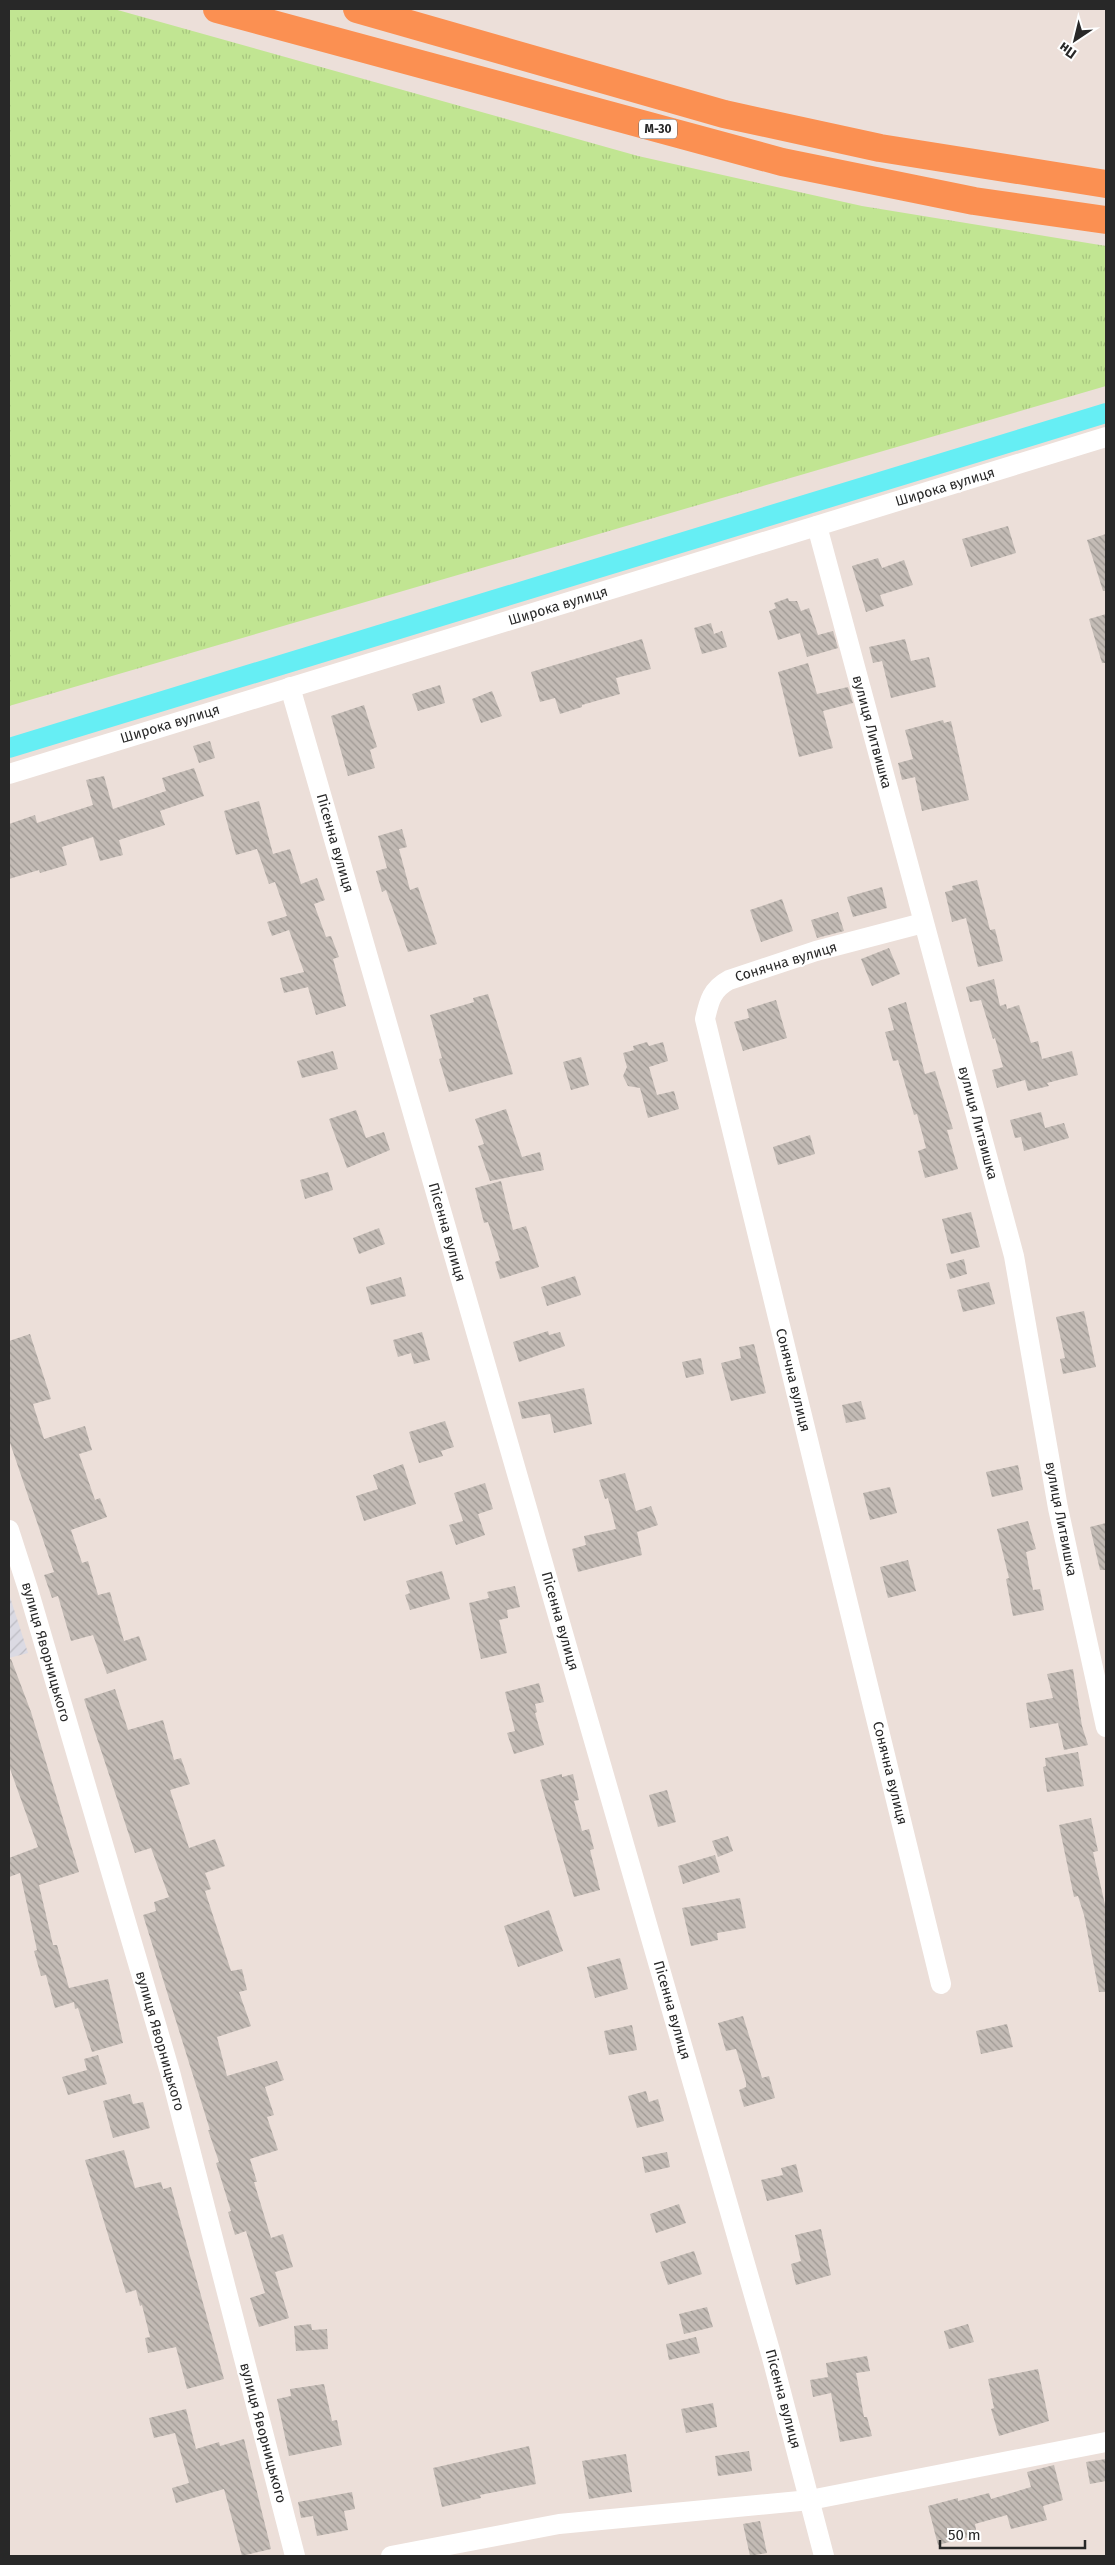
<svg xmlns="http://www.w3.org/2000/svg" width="1115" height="2565" font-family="'Fira Sans',sans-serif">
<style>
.industrial{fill:url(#industrial-furrows)}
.grass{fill:url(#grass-tufts)}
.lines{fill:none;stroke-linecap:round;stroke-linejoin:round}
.canal{stroke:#66eef4;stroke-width:20}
.building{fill:url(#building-back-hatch)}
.minor{stroke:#fff;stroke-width:20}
.trunk{stroke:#fb9052;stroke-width:28}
.labels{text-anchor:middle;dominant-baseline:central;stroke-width:4;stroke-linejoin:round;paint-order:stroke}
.shield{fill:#fff;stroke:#686868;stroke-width:1}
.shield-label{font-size:12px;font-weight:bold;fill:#282828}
.street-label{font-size:14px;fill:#282828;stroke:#fff}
</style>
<defs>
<pattern id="industrial-furrows" width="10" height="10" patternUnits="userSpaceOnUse" patternTransform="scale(1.25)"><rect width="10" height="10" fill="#dbdae3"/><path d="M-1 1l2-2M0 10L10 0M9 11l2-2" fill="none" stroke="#bcbbc3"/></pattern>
<pattern id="grass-tufts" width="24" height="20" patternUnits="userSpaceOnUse" patternTransform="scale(1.25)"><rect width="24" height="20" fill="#c1e592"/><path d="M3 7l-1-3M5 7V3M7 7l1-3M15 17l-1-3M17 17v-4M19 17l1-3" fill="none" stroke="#a6c47e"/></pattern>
<pattern id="building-back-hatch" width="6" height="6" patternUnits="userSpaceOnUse" patternTransform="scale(1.25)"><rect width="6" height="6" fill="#c3bbb5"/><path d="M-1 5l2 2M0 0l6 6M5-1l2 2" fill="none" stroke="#9e9893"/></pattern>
</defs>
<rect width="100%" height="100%" fill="#ecdfd9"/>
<!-- industrial -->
<polygon class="industrial" points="9,1594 28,1653 9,1658"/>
<!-- grass -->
<polygon class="grass" points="9,9 114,9 638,156 862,206 1106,246 1106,386 9,706"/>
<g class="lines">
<!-- canal -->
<polyline class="canal" points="9,748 1106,413"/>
</g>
<!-- building -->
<g class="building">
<polygon points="1008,526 1016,553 971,567 962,539"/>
<polygon points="1106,534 1106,591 1103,591 1087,540"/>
<polygon points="878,558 882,568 904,560 913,585 880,595 884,606 866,612 852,566"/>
<polygon points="788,598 789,601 797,601 801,611 809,608 818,635 833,631 838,648 807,657 800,633 778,640 769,611 776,608 774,603"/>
<polygon points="1106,614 1106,663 1102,663 1089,619"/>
<polygon points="711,623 714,634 722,631 727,647 702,654 694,628"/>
<polygon points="642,639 651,669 616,678 620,694 582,705 582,707 560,714 555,698 540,702 531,672"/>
<polygon points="905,639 911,661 929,657 936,687 891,698 882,661 873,663 869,647"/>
<polygon points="808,663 817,694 848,687 853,703 823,711 833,748 799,757 778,672"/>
<polygon points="440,685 445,703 418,711 412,694"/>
<polygon points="492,691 502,716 481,723 472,699"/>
<polygon points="364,705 377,747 370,750 375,768 348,776 331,716"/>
<polygon points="943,720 944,723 951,721 969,800 922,811 915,777 902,780 898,763 913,759 905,730"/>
<polygon points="210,741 215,758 199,763 193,746"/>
<polygon points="194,768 204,796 160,811 165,825 119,840 123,855 100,861 93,837 62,847 67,865 40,873 39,870 9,879 9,824 35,815 37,823 93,805 86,780 104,776 113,809 166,791 162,778"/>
<polygon points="259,801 273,854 290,849 301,884 317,878 325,900 314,904 326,937 331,936 339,957 333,959 346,1006 316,1015 308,987 284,993 280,978 304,972 289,930 272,936 267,922 287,916 275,882 269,884 257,849 236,855 224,811"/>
<polygon points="402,829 407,847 399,849 410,890 418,887 437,944 408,952 386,890 382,892 376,871 387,868 378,836"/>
<polygon points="977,880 990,930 995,929 1003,961 978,967 966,918 952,922 945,892 953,890 952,886"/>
<polygon points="882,887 887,908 853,917 847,897"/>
<polygon points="782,899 793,931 761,942 750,910"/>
<polygon points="838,912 844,931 817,938 811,920"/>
<polygon points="889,948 900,974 872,986 861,959"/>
<polygon points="994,979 1000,1006 1006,1004 1007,1009 1019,1005 1031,1043 1038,1041 1042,1059 1072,1051 1078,1075 1047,1083 1049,1086 1028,1091 1025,1080 997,1088 992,1070 1003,1067 995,1038 993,1039 981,1000 970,1002 966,987"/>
<polygon points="488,994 513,1074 449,1092 439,1059 442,1058 430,1015 474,1002 473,998"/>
<polygon points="776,1000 787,1038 743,1051 734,1022 749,1018 747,1009"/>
<polygon points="906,1002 925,1074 935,1071 953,1129 947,1130 958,1169 925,1178 918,1151 926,1148 917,1114 914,1115 898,1060 893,1061 885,1032 894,1030 888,1008"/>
<polygon points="647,1042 649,1046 663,1042 668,1061 649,1067 657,1095 674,1091 679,1109 648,1118 640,1088 628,1086 623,1076 627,1067 623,1053 634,1050 633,1046"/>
<polygon points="333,1051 338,1069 302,1078 297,1061"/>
<polygon points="581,1057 589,1085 571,1090 563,1062"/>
<polygon points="506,1109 522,1157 540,1152 544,1170 490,1181 478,1146 484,1144 475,1119"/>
<polygon points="356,1110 366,1138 384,1132 390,1150 347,1168 329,1119"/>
<polygon points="1041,1112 1045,1128 1064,1123 1069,1138 1024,1151 1021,1137 1015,1138 1010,1120"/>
<polygon points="810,1135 815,1154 778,1165 773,1147"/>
<polygon points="328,1172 333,1190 305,1199 300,1180"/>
<polygon points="501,1181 513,1230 526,1226 539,1267 500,1279 495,1262 500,1260 488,1222 484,1223 475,1188"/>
<polygon points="971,1212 980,1247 951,1254 942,1219"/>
<polygon points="379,1228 385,1244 359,1254 353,1238"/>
<polygon points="964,1259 967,1274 950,1279 946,1264"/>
<polygon points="575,1276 581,1295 547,1306 541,1287"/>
<polygon points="401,1277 406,1296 371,1305 366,1287"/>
<polygon points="989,1282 995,1304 963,1312 957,1290"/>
<polygon points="1084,1311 1096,1367 1063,1374 1060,1359 1065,1358 1056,1317"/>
<polygon points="548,1331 549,1335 560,1332 565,1346 519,1362 513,1342"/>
<polygon points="422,1332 430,1360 414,1364 411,1353 398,1357 393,1340"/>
<polygon points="30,1334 51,1399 33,1404 44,1439 85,1426 92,1450 79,1454 95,1500 100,1498 107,1517 71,1530 82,1563 88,1561 98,1595 110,1592 124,1641 139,1636 147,1660 107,1674 93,1635 71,1641 58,1596 52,1598 44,1575 54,1572 9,1440 9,1341"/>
<polygon points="754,1344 766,1393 731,1401 721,1363 741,1358 739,1347"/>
<polygon points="701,1358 704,1374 686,1378 682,1362"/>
<polygon points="584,1388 592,1424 554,1433 550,1414 522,1419 518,1402"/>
<polygon points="861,1401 866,1419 846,1423 842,1405"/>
<polygon points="445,1421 454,1447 441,1451 443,1456 419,1463 409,1432"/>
<polygon points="403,1464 416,1504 364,1521 356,1496 378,1489 373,1475"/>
<polygon points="1018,1465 1023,1490 992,1497 986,1472"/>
<polygon points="625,1473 636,1511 651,1506 658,1525 637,1532 642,1555 578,1572 572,1549 586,1545 584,1536 616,1529 608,1498 605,1499 599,1480"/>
<polygon points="485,1483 493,1509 478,1514 485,1535 456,1545 449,1525 463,1521 454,1493"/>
<polygon points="890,1487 897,1513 870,1520 863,1493"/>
<polygon points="1028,1521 1036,1549 1026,1552 1033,1590 1040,1589 1044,1610 1013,1616 1006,1579 1009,1578 997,1529"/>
<polygon points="1106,1523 1106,1570 1100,1570 1090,1527"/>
<polygon points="908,1560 916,1591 888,1598 880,1567"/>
<polygon points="442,1571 450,1599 410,1610 405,1595 410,1593 406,1581"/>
<polygon points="515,1586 520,1607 507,1610 508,1618 499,1620 507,1653 481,1659 469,1603 489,1598 487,1592"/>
<polygon points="9,1659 11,1659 31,1712 79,1872 39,1885 53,1945 57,1945 69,1988 108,1979 123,2043 92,2052 78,2008 75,2009 74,2002 55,2008 46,1975 41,1976 34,1951 37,1950 20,1873 9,1877 9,1858 38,1847 9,1766"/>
<polygon points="1073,1669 1082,1726 1088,1745 1064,1750 1058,1723 1030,1728 1026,1703 1053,1698 1047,1674"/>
<polygon points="539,1683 544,1702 535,1704 537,1712 535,1713 544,1745 514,1754 507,1733 515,1731 505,1692"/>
<polygon points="115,1689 128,1730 163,1720 174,1760 181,1758 190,1784 170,1790 189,1848 215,1839 225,1866 205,1873 211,1889 205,1891 231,1971 242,1969 247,1990 239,1992 251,2026 217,2037 227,2076 277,2061 284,2080 265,2087 274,2115 267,2117 278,2150 250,2159 257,2182 254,2182 271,2238 283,2234 293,2267 275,2272 289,2318 259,2327 250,2298 265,2293 246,2231 235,2235 228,2212 231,2211 216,2163 219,2162 208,2130 210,2130 143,1915 156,1911 154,1902 169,1897 151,1848 135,1853 84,1699"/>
<polygon points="1078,1752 1084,1786 1047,1792 1043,1767 1046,1766 1045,1758"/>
<polygon points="562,1774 562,1777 573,1774 579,1800 574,1801 582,1831 589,1829 594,1849 590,1850 600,1890 574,1897 540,1780"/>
<polygon points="667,1790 676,1822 658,1827 649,1795"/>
<polygon points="1091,1818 1098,1851 1093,1852 1106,1909 1106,1992 1099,1992 1084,1915 1078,1896 1074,1897 1059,1825"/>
<polygon points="728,1836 733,1851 718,1857 712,1841"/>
<polygon points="715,1855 720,1872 683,1884 678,1866"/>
<polygon points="740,1898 746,1928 717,1933 718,1940 691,1946 682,1908"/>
<polygon points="549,1910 563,1951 518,1967 504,1926"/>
<polygon points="620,1958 628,1989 595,1998 587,1967"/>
<polygon points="743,2016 762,2078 769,2076 775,2098 744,2107 739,2090 746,2087 746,2082 736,2049 726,2051 718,2023"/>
<polygon points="1007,2024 1013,2047 981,2054 976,2031"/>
<polygon points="632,2025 637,2050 609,2055 604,2031"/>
<polygon points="98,2055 107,2084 68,2095 62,2077 87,2070 84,2059"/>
<polygon points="646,2091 649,2102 658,2099 664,2121 637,2128 628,2096"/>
<polygon points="130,2094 133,2104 143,2102 150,2128 113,2138 103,2101"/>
<polygon points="124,2150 135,2188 161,2182 163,2189 171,2187 224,2379 187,2389 176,2347 148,2353 145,2338 150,2337 142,2305 140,2306 136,2290 126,2293 85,2160"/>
<polygon points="667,2152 670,2167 645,2173 642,2157"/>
<polygon points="796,2164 803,2192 767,2201 761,2180 783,2175 781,2168"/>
<polygon points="679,2204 686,2223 656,2233 650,2214"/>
<polygon points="821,2229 831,2275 796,2285 791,2264 801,2261 795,2235"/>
<polygon points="694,2251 702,2274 668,2285 660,2262"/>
<polygon points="707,2307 713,2327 684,2334 679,2314"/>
<polygon points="311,2324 312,2330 327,2329 328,2349 296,2351 294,2326"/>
<polygon points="968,2324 974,2342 949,2349 944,2331"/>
<polygon points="696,2337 700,2353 669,2360 666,2344"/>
<polygon points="867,2356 870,2371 856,2373 864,2417 867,2417 872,2436 840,2442 831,2393 813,2397 810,2380 828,2377 826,2363"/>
<polygon points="1038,2369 1049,2421 999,2436 991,2409 994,2408 988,2379"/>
<polygon points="324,2384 332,2421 337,2420 342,2445 289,2456 277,2399 291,2396 290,2389"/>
<polygon points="713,2403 717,2427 686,2433 681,2409"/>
<polygon points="186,2409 196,2449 219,2442 220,2446 244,2439 271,2549 242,2556 224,2489 176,2503 172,2488 189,2483 175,2433 154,2438 149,2418"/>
<polygon points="529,2446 536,2484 480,2495 481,2498 442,2507 433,2468"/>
<polygon points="749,2451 752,2471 718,2476 715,2456"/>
<polygon points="626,2454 632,2492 589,2499 582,2461"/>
<polygon points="1106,2459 1106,2481 1090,2484 1086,2462"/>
<polygon points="1054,2465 1063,2500 1043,2506 1047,2520 1011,2529 1007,2515 975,2524 977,2535 938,2545 928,2506 958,2498 958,2501 989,2493 991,2499 1031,2487 1027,2472"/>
<polygon points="352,2492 355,2509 344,2511 348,2530 317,2536 313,2516 301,2518 298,2502"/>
<polygon points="760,2521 767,2553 750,2556 743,2524"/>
</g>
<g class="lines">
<!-- minor -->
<g class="minor">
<polyline points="817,526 1014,1256 1058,1508 1106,1727"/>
<polyline points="290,687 771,2354 824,2556"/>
<polyline points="9,774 1106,437"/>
<path d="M 923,923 L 816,951 L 729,980 C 712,989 709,1001 705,1019 L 941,1984"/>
<polyline points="9,1530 28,1589 170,2072 295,2556"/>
<polyline points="391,2556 559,2524 810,2500 1106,2442"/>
</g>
<!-- trunk -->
<g class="trunk">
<polyline points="217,9 782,162 974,201 1106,220"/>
<polyline points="357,9 724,114 880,148 1106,184"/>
</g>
</g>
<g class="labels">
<!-- shield labels -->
<rect class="shield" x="639" y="119.5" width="38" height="19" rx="4"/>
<g class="shield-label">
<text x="658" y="129">М-30</text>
</g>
<!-- street labels -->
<g class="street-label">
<text transform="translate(945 487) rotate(-17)">Широка вулиця</text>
<text transform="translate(558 606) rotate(-17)">Широка вулиця</text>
<text transform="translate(170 724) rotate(-17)">Широка вулиця</text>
<text transform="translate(872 732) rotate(75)">вулиця Литвишка</text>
<text transform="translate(335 843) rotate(74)">Пісенна вулиця</text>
<text transform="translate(786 962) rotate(-17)">Сонячна вулиця</text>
<text transform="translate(978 1123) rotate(75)">вулиця Литвишка</text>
<text transform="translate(447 1232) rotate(74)">Пісенна вулиця</text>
<text transform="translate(793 1380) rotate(76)">Сонячна вулиця</text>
<text transform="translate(1061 1519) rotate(79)">вулиця Литвишка</text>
<text transform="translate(560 1621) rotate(74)">Пісенна вулиця</text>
<text transform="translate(46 1652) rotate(74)">вулиця Яворницького</text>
<text transform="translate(890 1773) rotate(76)">Сонячна вулиця</text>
<text transform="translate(672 2010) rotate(74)">Пісенна вулиця</text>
<text transform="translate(160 2041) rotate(74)">вулиця Яворницького</text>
<text transform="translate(783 2399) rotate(75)">Пісенна вулиця</text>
<text transform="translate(263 2433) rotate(75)">вулиця Яворницького</text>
</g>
</g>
<!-- border -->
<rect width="1115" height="2565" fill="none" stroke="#282828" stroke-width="20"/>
<!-- north arrow -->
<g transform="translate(1075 40) rotate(215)" stroke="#ffffff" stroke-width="4" paint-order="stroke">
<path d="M0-4L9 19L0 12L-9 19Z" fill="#282828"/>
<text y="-8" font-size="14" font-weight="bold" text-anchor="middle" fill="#282828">Пн</text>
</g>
<!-- scale -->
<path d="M940 2540v8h145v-8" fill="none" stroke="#282828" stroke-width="2.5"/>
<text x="948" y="2540" font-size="15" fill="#282828" stroke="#ffffff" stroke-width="4" paint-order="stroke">50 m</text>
</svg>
